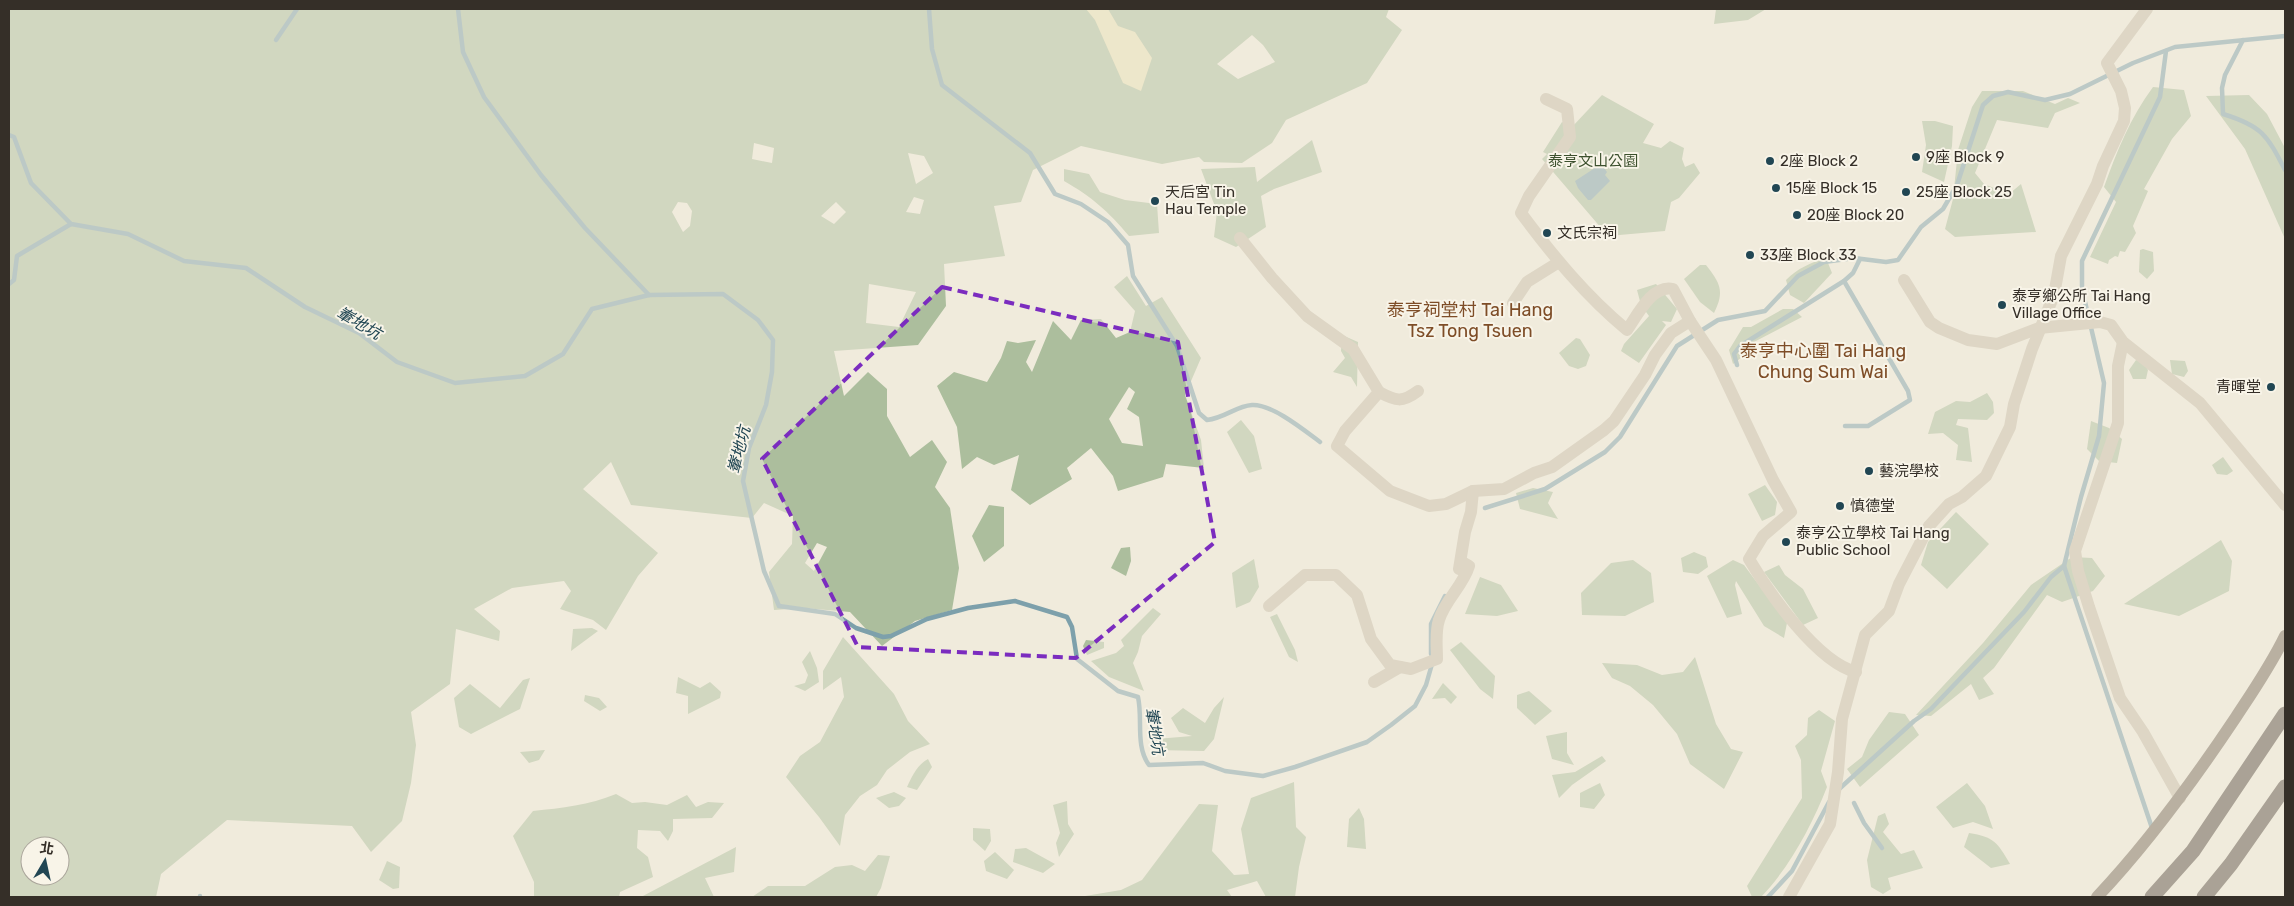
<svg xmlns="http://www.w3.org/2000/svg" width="2294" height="906" font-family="Rubik,'Noto Sans TC',sans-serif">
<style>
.green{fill:#acbe9d;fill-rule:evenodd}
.sand{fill:#e9e2b5}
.water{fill:#7da0ab}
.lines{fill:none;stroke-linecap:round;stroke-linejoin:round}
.stream{stroke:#7da0ab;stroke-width:4.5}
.minor{stroke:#c7bda9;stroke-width:12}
.major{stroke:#76695a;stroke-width:12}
.highway{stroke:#554b40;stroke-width:15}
.marked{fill:none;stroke:#7b2cbf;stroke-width:4;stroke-dasharray:10 6;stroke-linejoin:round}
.poi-dot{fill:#214653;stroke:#f8f4e8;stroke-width:2}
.labels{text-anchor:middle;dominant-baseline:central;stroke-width:4;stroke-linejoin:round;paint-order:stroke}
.poi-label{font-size:15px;fill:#352f28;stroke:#f8f4e8;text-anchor:start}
.park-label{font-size:15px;fill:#3d512e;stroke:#f8f4e8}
.water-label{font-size:16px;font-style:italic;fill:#214653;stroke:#f8f4e8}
.quarter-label{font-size:18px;fill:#7e4d27;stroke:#f8f4e8}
</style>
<rect width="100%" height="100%" fill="#f0ebdc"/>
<!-- green -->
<g class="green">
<path d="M 9,9 L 1389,9 L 1386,17 L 1402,30 L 1367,83 L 1286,120 L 1272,143 L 1242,163 L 1204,162 L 1199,157 L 1162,164 L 1081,146 L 1033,170 L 1021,202 L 994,206 L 1005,256 L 944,264 L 946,306 L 918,345 L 834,351 L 844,396 L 868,372 L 887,389 L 887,416 L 910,457 L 932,440 L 947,462 L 935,487 L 950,508 L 959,568 L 952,610 L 915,621 L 882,646 L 850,612 L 804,608 L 774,610 L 769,572 L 792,544 L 793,516 L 764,503 L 752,518 L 631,505 L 611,462 L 583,489 L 658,553 L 638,576 L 606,630 L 593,620 L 560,609 L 571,591 L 564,581 L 512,588 L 474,609 L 500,631 L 499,641 L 456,629 L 450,684 L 411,712 L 416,745 L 411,783 L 402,821 L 371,852 L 352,826 L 227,820 L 161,874 L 156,897 L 9,897 ZM 1252,35 L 1263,45 L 1275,62 L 1238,79 L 1217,64 ZM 754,143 L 774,148 L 772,163 L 752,159 ZM 908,153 L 924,156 L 933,173 L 916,184 ZM 914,197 L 924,200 L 920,214 L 906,212 ZM 678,202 L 687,203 L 692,211 L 690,226 L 683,232 L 672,212 ZM 836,202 L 846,212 L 834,224 L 821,216 ZM 869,284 L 916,292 L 899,327 L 866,323 ZM 817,543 L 827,547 L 814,571 L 805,563 ZM 30,846 L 60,846 L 60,876 L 30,876 Z"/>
<polygon points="1716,9 1766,9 1748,20 1714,24"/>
<path d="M 2153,87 L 2184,90 L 2191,116 L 2172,139 L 2144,189 L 2148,191 L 2133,226 L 2136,233 L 2125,252 L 2120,251 L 2118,257 L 2115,256 L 2109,260 L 2108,264 L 2090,257 L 2116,202 L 2104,187 C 2117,151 2130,118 2153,87 Z"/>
<polygon points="1982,91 2023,91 2055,104 2068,98 2080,103 2055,113 2048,128 1997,120 1975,173 1984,184 2009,194 2021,184 2036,232 1955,237 1945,229 1953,199 1958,150 1972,107"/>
<polygon points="1602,95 1654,124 1643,143 1661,148 1670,141 1684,148 1682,159 1685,167 1694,163 1700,173 1679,198 1671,202 1665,231 1608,236 1542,159 1547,154 1543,152 1562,122 1572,127"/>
<polygon points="2249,95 2267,114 2285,148 2285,239 2245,149 2206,96"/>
<polygon points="1922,121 1935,121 1953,126 1952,146 1944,182 1922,172 1926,145"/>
<polygon points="1312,140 1322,172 1274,189 1261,196 1266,227 1236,247 1214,237 1217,212 1201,169 1255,167 1257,182"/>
<path d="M 1064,169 L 1089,174 L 1100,192 L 1125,200 L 1157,204 L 1159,233 L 1129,236 C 1108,211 1092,197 1064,181 Z"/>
<polygon points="2143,249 2153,252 2154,271 2147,279 2139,272 2140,250"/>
<path d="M 1826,258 L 1832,273 L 1804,303 L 1790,295 L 1786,280 C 1798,268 1810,263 1826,258 Z"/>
<path d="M 1700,265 L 1706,265 C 1720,283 1725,291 1714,313 L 1700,302 L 1684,279 Z"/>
<path d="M 1127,276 L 1146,306 L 1162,297 L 1201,358 L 1185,395 L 1201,440 L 1204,468 L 1166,464 L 1163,477 L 1118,491 L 1113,476 L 1091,448 L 1067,468 L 1072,479 L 1030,505 L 1011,490 L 1019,455 L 994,465 L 977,457 L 962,469 L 957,427 L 937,386 L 954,372 L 987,382 L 1001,358 L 1007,341 L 1018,343 L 1036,340 L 1026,362 L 1032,372 L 1053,321 L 1071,340 L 1081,320 L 1101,319 L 1116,338 L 1130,332 L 1135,311 L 1114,287 ZM 1129,387 L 1135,392 L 1127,409 L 1139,417 L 1143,446 L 1122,443 L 1109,419 Z"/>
<polygon points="1656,284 1677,309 1671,322 1662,321 1666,325 1639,363 1621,351 1624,344 1649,316 1641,305 1637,290"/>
<polygon points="1783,309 1793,309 1802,317 1754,342 1746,354 1733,364 1729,350 1743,327 1751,327"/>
<polygon points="1342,335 1358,342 1357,387 1351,377 1333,372 1345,358 1341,351"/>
<polygon points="1576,338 1580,339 1590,355 1586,366 1578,369 1569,366 1559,353"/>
<polygon points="2136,360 2143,362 2148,370 2146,379 2133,379 2129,370"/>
<polygon points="2170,360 2185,361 2188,371 2184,377 2172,374"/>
<polygon points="1987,393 1993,402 1994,413 1987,420 1958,419 1956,425 1968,428 1972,462 1956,460 1958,445 1943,433 1928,434 1935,412 1956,401 1970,402"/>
<polygon points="1241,420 1254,436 1262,469 1249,473 1227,432"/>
<polygon points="2091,421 2109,428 2122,439 2117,463 2099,461 2087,449"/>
<polygon points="2223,457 2233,471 2227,475 2217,474 2212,465"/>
<polygon points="1765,485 1777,502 1775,515 1762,521 1748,494"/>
<polygon points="1533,488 1553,492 1548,503 1558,519 1520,509 1516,493"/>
<polygon points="989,505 1004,507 1004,546 984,562 972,536"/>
<polygon points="1956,512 1989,544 1947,589 1921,565 1928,542"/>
<polygon points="2221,540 2232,561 2229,591 2179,616 2124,604"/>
<polygon points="1130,547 1131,561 1126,576 1111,568 1121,548"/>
<polygon points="1694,552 1706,557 1708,567 1698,574 1683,572 1681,558"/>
<polygon points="2072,557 2092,558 2105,576 2093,591 2062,602 2047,595 1994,668 1983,678 1994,694 1979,700 1971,684 1931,716 1916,715 1983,643 2031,585"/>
<polygon points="1254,559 1259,587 1250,602 1236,608 1232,573"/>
<polygon points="1633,560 1651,573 1654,602 1625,616 1582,615 1581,593 1611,563"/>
<polygon points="1733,560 1744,565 1787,623 1784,638 1764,626 1736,581 1735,585 1742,614 1727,618 1707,576"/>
<polygon points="1779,565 1785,575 1803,589 1818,618 1803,625 1764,572"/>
<polygon points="1480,577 1501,585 1518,611 1497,616 1465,614"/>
<polygon points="1153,608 1161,614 1142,636 1138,652 1133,663 1144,691 1109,677 1091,661 1116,653 1124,646 1121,640"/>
<polygon points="1277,614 1295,650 1298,662 1289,657 1270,617"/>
<polygon points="592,628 598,631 571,651 573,629"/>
<polygon points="843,637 894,694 908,721 930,744 910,752 887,770 877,785 860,796 845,815 840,846 819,817 786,777 800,756 820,742 844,697 841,677 823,690 823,671"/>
<polygon points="1086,640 1104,642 1104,648 1087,655 1083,646"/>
<polygon points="1461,642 1495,676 1493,699 1480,689 1450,650"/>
<polygon points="810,651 817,668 819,682 805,691 794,686 805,683 808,675 802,662"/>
<polygon points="1695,657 1716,724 1731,749 1743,752 1724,789 1690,764 1677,734 1653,705 1630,686 1612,678 1602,663 1637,665 1662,675 1683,672"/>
<polygon points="678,677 700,688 710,682 721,692 720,698 688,714 688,696 676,693"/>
<polygon points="530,678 520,709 471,734 459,727 454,698 470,684 500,708 523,680"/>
<polygon points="1443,683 1457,697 1451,704 1445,698 1432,699"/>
<polygon points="1529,691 1552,711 1535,725 1517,708 1517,695"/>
<polygon points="585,695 599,698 607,707 600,711 584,701"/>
<polygon points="1224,697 1214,739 1204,751 1155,750 1156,739 1192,736 1179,732 1171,718 1183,708 1205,723 1214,708"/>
<path d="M 1819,710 L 1835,721 L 1821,771 L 1827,787 C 1812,825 1790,867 1761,897 L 1752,897 L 1747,886 L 1802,798 L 1801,760 L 1795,746 L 1807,735 L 1808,718 Z"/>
<polygon points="1889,712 1905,714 1919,735 1860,787 1847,769 1862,757 1869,740"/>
<polygon points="1567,732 1567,753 1574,765 1552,759 1546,736"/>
<polygon points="545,750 539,760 529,763 520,752"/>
<polygon points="1602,756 1606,761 1572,785 1559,798 1552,775 1575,772"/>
<path d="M 928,759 L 932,767 L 917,790 L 907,787 C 912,776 918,764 928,759 Z"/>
<polygon points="1294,782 1296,827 1306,837 1299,867 1295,897 1266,897 1257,881 1227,890 1232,897 1079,897 1121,890 1142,880 1199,804 1218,805 1212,851 1234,875 1249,874 1241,829 1251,798"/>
<polygon points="1600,783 1605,795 1594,809 1580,807 1580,793"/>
<polygon points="1967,783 1985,806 1993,829 1973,822 1953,828 1936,807"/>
<polygon points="894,792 906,798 899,806 889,808 876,798"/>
<path d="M 616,794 L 632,803 L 645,802 L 667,805 L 687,795 L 696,807 L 708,802 L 724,803 L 712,818 L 673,819 L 673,831 L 668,841 L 660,831 L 638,830 L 637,848 L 648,857 L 653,877 L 620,892 L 619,897 L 534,897 L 534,882 L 513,836 L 533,811 C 562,808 589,805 616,794 Z"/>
<polygon points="1067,801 1068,824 1074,834 1059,857 1056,843 1060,833 1053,805"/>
<polygon points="1359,808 1364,819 1366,849 1347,847 1349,819"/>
<polygon points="1885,813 1889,824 1883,832 1901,854 1914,850 1923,868 1888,878 1891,889 1883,894 1871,887 1867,860 1878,816"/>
<polygon points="973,828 990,829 991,841 985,851 973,840"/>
<path d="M 1969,833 C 1994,837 1997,842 2010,864 L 1991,868 L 1964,847 Z"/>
<polygon points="736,847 734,872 705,878 714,897 641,897"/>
<polygon points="1026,848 1055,864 1043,873 1013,862 1015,849"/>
<polygon points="995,852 1014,870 1007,879 986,871 984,861"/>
<polygon points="878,855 890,856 881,888 876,897 752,897 768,886 805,886 835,867 852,865 865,871"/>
<polygon points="387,861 400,867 399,888 393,889 379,880"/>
</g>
<!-- sand -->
<polygon class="sand" points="1086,9 1108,9 1118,26 1135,32 1152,58 1141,91 1123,83 1095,20"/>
<!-- water -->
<polygon class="water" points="1601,164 1607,172 1605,175 1610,181 1591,200 1588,200 1578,188 1575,181"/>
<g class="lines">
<!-- stream -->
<g class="stream">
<polyline points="458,9 463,52 484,97 541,175 585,228 649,295"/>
<path d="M 929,9 L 932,49 L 942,85 L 1030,153 L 1055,194 L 1081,204 L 1108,222 L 1128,245 L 1133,276 L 1177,346 L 1199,413 L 1207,420 C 1225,418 1236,406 1252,405 C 1272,404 1304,430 1320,442"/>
<polyline points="276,40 297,9"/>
<path d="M 2243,40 L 2225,75 L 2222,88 L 2223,114 C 2262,126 2267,135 2285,170"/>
<path d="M 9,135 L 14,137 L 31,183 L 71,224 L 128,234 L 184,261 L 246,268 L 305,307 L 359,333 L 397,362 L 455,383 L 525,376 L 563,354 L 592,309 L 649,295 L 723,294 L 758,320 L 773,340 L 772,372 L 766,405 L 749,448 L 743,481 L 764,571 L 779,606 L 835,614 L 856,628 L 883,637 L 891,636 L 927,619 L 968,608 L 1015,601 L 1067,617 L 1072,627 L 1077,659 L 1118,691 L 1138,697 C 1143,719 1135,746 1149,765 L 1203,763 L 1225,771 L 1263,776 L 1295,767 L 1367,742 L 1391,725 L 1415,706 L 1426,685 L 1432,664"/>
<polyline points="1844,281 1908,391 1910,400 1868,426 1845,426"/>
<polyline points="9,284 14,280 17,256 71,224"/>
<polyline points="1737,365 1734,354 1740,346 1844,281 1853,273 1860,259"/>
<polyline points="1485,508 1545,489 1605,452 1620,437 1677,346 1718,320 1765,311 1798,276 1824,262 1854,258 1886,262 1898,260 1921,227 1943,209 1957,185 1983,105 1993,96 2008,92 2045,100 2070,94 2133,63 2175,47 2285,36"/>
<polyline points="1431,654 1431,624 1445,596"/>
<polyline points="1838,790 1914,721 1931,709 2024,612 2051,577 2064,566"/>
<polyline points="1854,803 1864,823 1882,848"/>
<polyline points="2152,828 2064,566 2081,497 2099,436 2104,383 2082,289 2082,261 2160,97 2166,51"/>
<polyline points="200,896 200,897"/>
<polyline points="1768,897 1792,871 1829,802"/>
</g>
<!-- minor -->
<g class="minor">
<path d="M 1546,99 L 1567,109 L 1570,137 L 1529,196 L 1521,213 C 1553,256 1586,296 1627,330 C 1637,316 1652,284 1673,289 L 1690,321"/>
<path d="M 1240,238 L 1272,278 L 1307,316 L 1353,349 L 1379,392 L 1345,431 L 1337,446 L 1390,491 L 1429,506 L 1446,504 L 1473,491 L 1504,489 L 1534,473 L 1552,467 L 1604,430 L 1614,421 L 1645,375 L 1655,355 L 1671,333 L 1690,321 L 1716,360 L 1773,480 L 1791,512 L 1763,536 L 1749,559 C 1769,593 1817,662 1856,672"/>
<polyline points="1904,280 1930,322 1939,328 1968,340 1997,344 2039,328 2100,322 2111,325 2123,342 2200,403 2285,505"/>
<polyline points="1513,303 1527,282 1559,262"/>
<polyline points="2123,342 2118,366 2118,423 2075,551 2078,571 2089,607 2120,698 2143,732 2180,798"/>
<path d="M 1379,392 C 1396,401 1402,403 1418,391"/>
<polyline points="1459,569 1465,532 1471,512 1473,491"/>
<path d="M 1269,606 L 1305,575 L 1336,575 L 1357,595 L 1371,639 L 1390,665 L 1411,669 L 1437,659 C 1437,646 1435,632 1439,620 C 1445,600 1463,586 1469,566 L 1462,562"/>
<polyline points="1374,682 1400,667"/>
<polyline points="1789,897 1830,824 1838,772 1842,719 1865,635 1889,611 1899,584 1929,526 1949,504 1962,497 1986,476 2010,427 2014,404 2032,349 2054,295 2061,256 2097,184 2103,166 2124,121 2125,108 2121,91 2107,63 2147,9"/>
</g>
<!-- major -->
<path class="major" d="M 2097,897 C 2149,842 2194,780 2236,717 C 2253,691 2271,665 2285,636"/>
<!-- highway -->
<g class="highway">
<polyline points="2152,897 2193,851 2285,714"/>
<polyline points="2204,897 2231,864 2285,787"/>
</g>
</g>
<!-- marked area -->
<path d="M0 0H2294V906H0ZM 942,287 L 1178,342 L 1215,542 L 1076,658 L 858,647 L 762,459 Z" fill="#f0ebdc" fill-opacity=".55" fill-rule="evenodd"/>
<path class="marked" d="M 942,287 L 1178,342 L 1215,542 L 1076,658 L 858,647 L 762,459 Z"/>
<!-- markers -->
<g class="poi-dot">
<circle cx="1916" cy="157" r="5"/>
<circle cx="1770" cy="161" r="5"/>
<circle cx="1776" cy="188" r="5"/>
<circle cx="1906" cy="192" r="5"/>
<circle cx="1155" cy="201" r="5"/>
<circle cx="1797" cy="215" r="5"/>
<circle cx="1547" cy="233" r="5"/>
<circle cx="1750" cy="255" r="5"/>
<circle cx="2002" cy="305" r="5"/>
<circle cx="2271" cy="387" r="5"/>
<circle cx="1869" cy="471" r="5"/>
<circle cx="1840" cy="506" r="5"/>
<circle cx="1786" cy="542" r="5"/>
</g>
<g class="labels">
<!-- poi labels -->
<g class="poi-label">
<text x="1926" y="157">9座 Block 9</text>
<text x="1780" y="161">2座 Block 2</text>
<text x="1786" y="188">15座 Block 15</text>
<text x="1165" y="192">天后宮 Tin<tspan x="1165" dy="17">Hau Temple</tspan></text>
<text x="1916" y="192">25座 Block 25</text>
<text x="1807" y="215">20座 Block 20</text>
<text x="1557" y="233">文氏宗祠</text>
<text x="1760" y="255">33座 Block 33</text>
<text x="2012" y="296">泰亨鄉公所 Tai Hang<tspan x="2012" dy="17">Village Office</tspan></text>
<text x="2261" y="387" text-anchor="end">青暉堂</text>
<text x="1879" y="471">藝浣學校</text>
<text x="1850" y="506">慎德堂</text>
<text x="1796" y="533">泰亨公立學校 Tai Hang<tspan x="1796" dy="17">Public School</tspan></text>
</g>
<!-- park labels -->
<g class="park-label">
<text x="1593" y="161">泰亨文山公園</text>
</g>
<!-- water labels -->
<g class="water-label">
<text transform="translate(359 323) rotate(30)">輋地坑</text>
<text transform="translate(739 450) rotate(-76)">輋地坑</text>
<text transform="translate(1155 731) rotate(81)">輋地坑</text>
</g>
<!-- quarter labels -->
<g class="quarter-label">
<text x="1470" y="310">泰亨祠堂村 Tai Hang<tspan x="1470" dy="21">Tsz Tong Tsuen</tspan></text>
<text x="1823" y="351">泰亨中心圍 Tai Hang<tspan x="1823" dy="21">Chung Sum Wai</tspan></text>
</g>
</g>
<!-- border -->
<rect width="2294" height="906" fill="none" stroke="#352f28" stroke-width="20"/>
<!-- north arrow -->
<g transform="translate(45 861) rotate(9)"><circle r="24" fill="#f8f4e8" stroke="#aaa59b"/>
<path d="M0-4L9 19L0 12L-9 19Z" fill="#214653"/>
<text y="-8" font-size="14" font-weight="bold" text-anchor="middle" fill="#352f28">北</text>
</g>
</svg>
